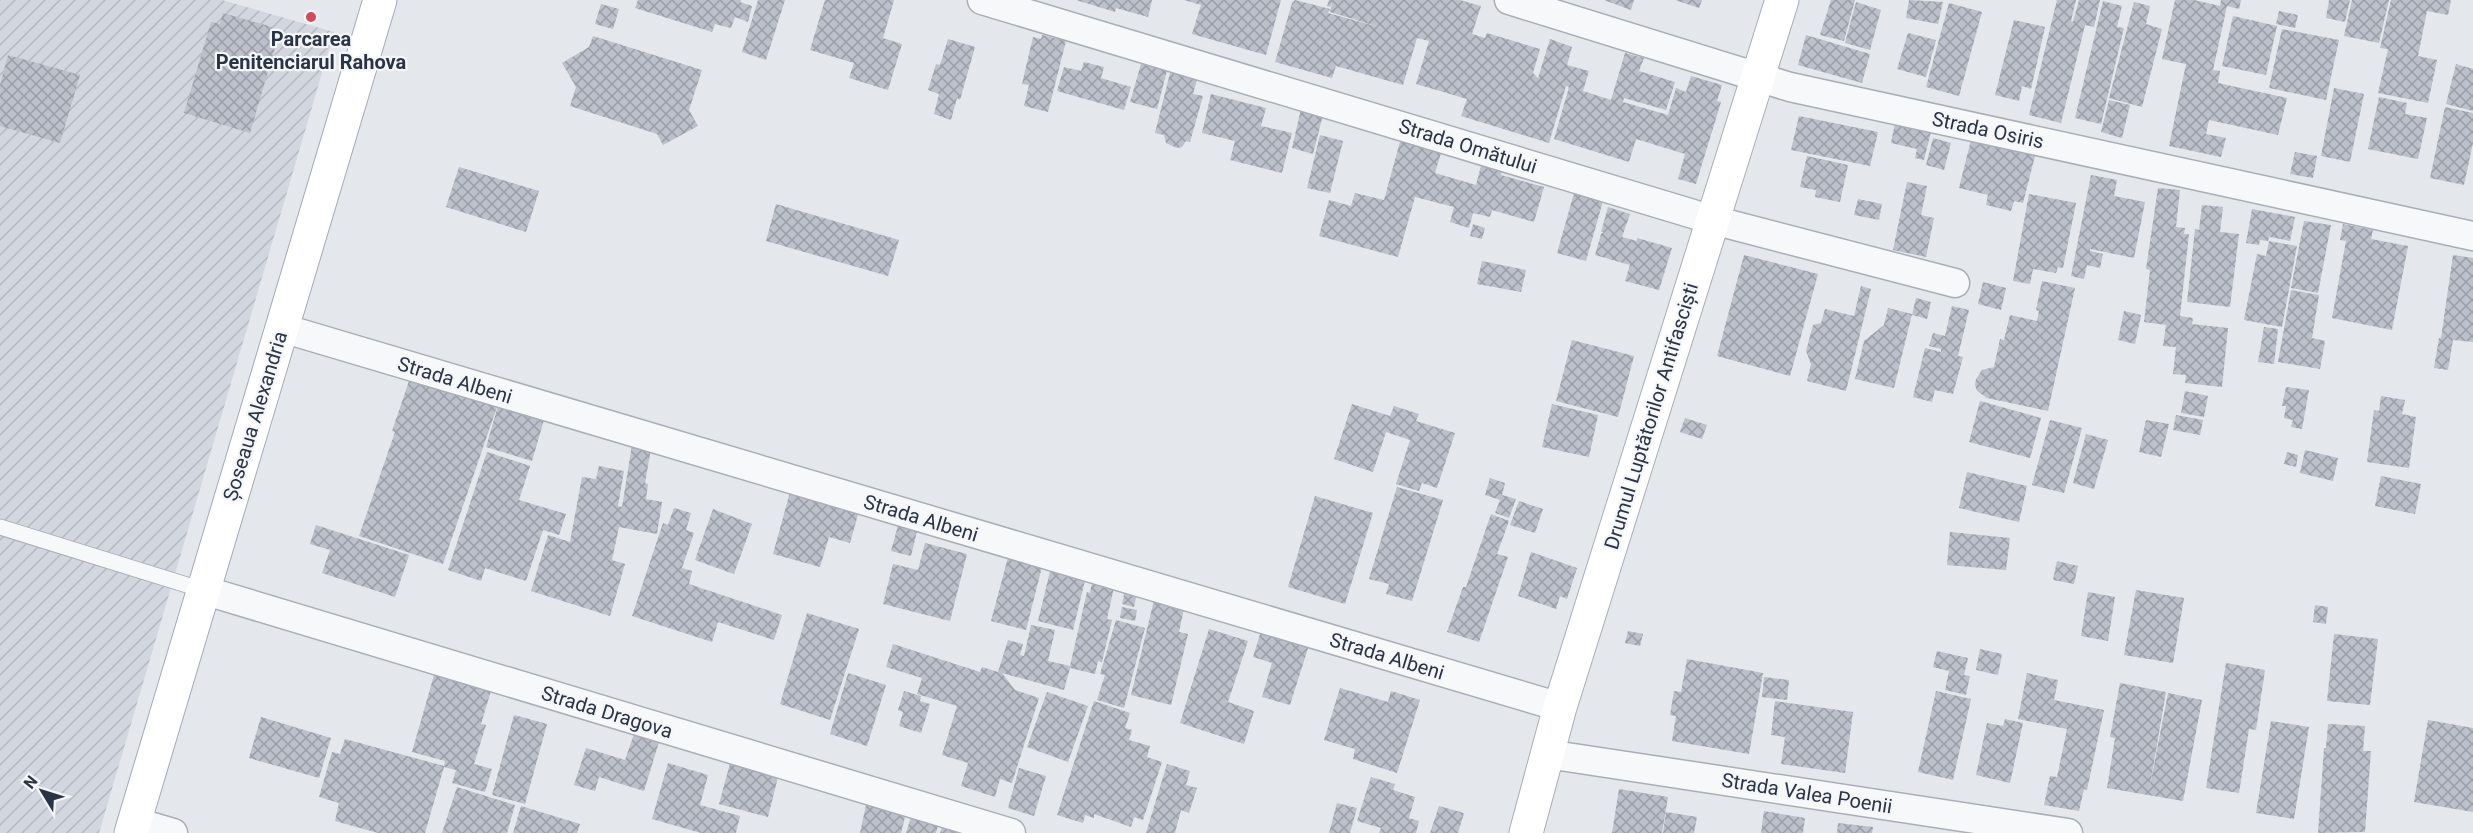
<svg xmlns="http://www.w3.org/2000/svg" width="2473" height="833" font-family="Roboto,sans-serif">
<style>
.industrial{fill:url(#industrial-furrows)}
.building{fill:url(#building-cross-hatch)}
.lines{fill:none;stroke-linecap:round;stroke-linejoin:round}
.lane-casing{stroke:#a9aeb7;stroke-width:17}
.street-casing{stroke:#a9aeb7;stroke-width:31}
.secondary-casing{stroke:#a9aeb7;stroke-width:35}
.primary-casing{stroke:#a3abb8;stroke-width:35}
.lane{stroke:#f7f8fa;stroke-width:15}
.street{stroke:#f7f8fa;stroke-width:28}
.secondary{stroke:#fff;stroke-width:33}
.primary{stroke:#fff;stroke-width:33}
.poi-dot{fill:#d1495b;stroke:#f4f6f9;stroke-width:2}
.labels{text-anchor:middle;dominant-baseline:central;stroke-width:4.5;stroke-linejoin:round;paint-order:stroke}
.poi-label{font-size:20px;font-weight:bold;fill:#2b3445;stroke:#f4f6f9}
.street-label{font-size:20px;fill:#2b3445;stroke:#f4f6f9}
</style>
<defs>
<pattern id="industrial-furrows" width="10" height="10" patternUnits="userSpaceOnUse" patternTransform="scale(1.5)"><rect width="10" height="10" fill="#d2d6de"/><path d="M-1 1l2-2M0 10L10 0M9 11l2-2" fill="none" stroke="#b4b8c0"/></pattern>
<pattern id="building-cross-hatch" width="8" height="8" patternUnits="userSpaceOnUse" patternTransform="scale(1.5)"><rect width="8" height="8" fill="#bbc0ca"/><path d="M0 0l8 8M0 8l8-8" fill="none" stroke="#989da6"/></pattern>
</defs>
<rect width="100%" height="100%" fill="#e4e7ec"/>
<!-- industrial -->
<polygon class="industrial" points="0,0 222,0 334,32 99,833 0,833"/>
<!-- building -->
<g class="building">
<polygon points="638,0 741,0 740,2 752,6 748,22 735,17 731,28 715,24 712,32 635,8"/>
<polygon points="758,0 785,0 766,60 742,52"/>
<polygon points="825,0 894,0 883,38 902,44 888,90 849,78 854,63 810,50"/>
<polygon points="1076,0 1152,0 1148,17 1116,8 1115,12"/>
<polygon points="1184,0 1281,0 1266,55 1192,34 1201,5"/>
<polygon points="1295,0 1330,9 1328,13 1386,29 1330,12 1332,3 1330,7 1327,6 1329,0 1460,0 1481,6 1472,34 1485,38 1487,33 1540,49 1533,73 1538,78 1550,39 1572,47 1567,65 1589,71 1583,91 1611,100 1625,53 1644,58 1639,71 1675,82 1666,110 1624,98 1623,102 1668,115 1676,88 1686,92 1691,76 1722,85 1717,101 1721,102 1696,184 1678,179 1685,154 1636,139 1629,162 1554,139 1569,87 1566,86 1549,143 1461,116 1467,99 1416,84 1429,41 1417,38 1403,85 1336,66 1332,78 1275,62 1292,3"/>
<polygon points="1604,0 1634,0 1631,10"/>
<polygon points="1675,0 1702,0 1699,8"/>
<polygon points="1831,0 1855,0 1844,41 1820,35"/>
<polygon points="1909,0 1943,2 1938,24 1906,18"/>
<polygon points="2057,0 2076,0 2071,21 2073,22 2079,0 2100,0 2094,27 2085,25 2061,123 2029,115"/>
<polygon points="2175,0 2194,0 2220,6 2221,0 2241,0 2239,9 2227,6 2213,70 2220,71 2218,83 2287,98 2278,135 2209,120 2206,134 2226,138 2221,157 2169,146 2186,64 2162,59"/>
<polygon points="2329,0 2350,0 2345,22 2326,18"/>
<polygon points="2352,0 2389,0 2379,43 2344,36"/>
<polygon points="2391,0 2451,0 2448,15 2427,11 2418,56 2437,60 2428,103 2378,93 2388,49 2380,48"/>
<polygon points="2103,1 2122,6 2117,27 2124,28 2101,124 2075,118"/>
<polygon points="1856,2 1881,10 1870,50 1845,43"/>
<polygon points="2134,2 2150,6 2146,24 2162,29 2142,107 2109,98"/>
<polygon points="1949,3 1982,12 1959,96 1926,87"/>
<polygon points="601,4 619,9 613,29 595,24"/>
<polygon points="2279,11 2298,15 2295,28 2276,24"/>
<polygon points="223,13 272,27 268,39 277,41 250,133 184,113 211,22 220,24"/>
<polygon points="2233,16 2277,26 2266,75 2222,66"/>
<polygon points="2014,20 2045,27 2031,89 2022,86 2019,101 1995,95"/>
<polygon points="2282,29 2339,40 2326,100 2269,88"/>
<polygon points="1908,33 1936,40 1926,77 1897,69"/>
<polygon points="1042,35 1066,41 1048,112 1024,106 1029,85 1022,84 1033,37 1041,39"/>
<polygon points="1806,35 1870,54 1862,83 1798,65"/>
<polygon points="593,36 702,70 689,110 698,126 663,145 657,134 570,106 576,87 562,63 589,47"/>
<polygon points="948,39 975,47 960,100 957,98 951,120 934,114 939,94 928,90 936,64 940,65"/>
<polygon points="8,55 80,75 60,143 0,126 0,85"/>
<polygon points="1084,62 1104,67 1101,78 1131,87 1124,110 1057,91 1064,67 1081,71"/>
<polygon points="1141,64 1167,71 1157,109 1130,102"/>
<polygon points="2456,64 2473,69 2473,111 2446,104"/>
<polygon points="1171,69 1198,76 1193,94 1203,96 1190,142 1186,141 1182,147 1177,148 1166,143 1164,135 1155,133"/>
<polygon points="2334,88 2364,94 2350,162 2321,156"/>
<polygon points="1211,94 1266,108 1261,126 1292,133 1282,173 1230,160 1235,141 1202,133"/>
<polygon points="2379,97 2407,103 2405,114 2427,118 2418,159 2368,149"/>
<polygon points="2109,100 2130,105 2122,138 2101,132"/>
<polygon points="2445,107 2473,113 2473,143 2464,185 2430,178"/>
<polygon points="1301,109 1323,115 1313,154 1292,148"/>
<polygon points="1799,116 1878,132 1870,166 1791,150"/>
<polygon points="1895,123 1931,132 1924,160 1915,158 1917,149 1891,143"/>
<polygon points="1320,135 1343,141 1330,193 1307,188"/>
<polygon points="1401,138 1428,146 1428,149 1441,153 1435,173 1476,185 1482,162 1503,168 1501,175 1544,187 1534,222 1492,210 1490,217 1473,213 1469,228 1450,222 1454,207 1415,197 1398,257 1319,236 1329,200 1351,206 1355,193 1384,200"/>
<polygon points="1933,138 1951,143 1944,170 1926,165"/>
<polygon points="1971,140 2035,156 2023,203 2014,201 2011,211 1986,205 1988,195 1959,188"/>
<polygon points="2295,152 2317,156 2313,178 2290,174"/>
<polygon points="1807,156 1848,165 1840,202 1815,197 1816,190 1800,187"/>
<polygon points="459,167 539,191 526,232 446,207"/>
<polygon points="2091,175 2117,180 2114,196 2145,202 2134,258 2090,249 2090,251 2103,254 2100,268 2087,265 2084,279 2071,276"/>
<polygon points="1907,182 1927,186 1921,215 1934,218 1926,257 1893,250"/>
<polygon points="2158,188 2180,190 2176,227 2185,228 2184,234 2189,234 2180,316 2193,318 2192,324 2228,328 2222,387 2185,383 2186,375 2173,374 2176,347 2163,346 2166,325 2144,322 2150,270 2146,269"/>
<polygon points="1574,193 1603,201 1586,261 1557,253"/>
<polygon points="2029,194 2076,203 2063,268 2058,267 2056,273 2033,269 2030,284 2013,281"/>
<polygon points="1858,199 1882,204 1879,220 1854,215"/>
<polygon points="776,204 899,240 888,276 766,241"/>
<polygon points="2202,205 2223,207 2220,232 2239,234 2230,307 2187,302 2195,229 2199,230"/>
<polygon points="1608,207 1630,214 1622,237 1637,241 1637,238 1672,248 1659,290 1625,281 1630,265 1595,255 1601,234 1604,232 1601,232"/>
<polygon points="2252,209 2295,217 2290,241 2270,237 2270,235 2268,241 2260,240 2259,245 2246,243"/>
<polygon points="2304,221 2331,225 2318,293 2291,288"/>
<polygon points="1473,224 1485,228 1482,239 1470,236"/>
<polygon points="2343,224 2373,230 2371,239 2408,246 2392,330 2332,318 2346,241 2340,240"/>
<polygon points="2269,241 2297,246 2282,327 2244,320 2257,254 2266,256"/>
<polygon points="1744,255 1818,274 1790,376 1717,356"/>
<polygon points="2453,255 2473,258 2473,342 2453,340 2448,370 2434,368 2439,338 2441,338"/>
<polygon points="1482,261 1526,270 1521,292 1477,284"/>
<polygon points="2042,281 2075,288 2048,411 1987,398 1977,391 1975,385 1976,379 1982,370 1994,367 2000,339 2004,340 2010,315 2037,321 2039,311 2036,310"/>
<polygon points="1983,282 2006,288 2001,310 1978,304"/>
<polygon points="1861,286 1871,289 1846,391 1807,381 1811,364 1806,351 1813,325 1821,323 1825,309 1854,316"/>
<polygon points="2291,290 2319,295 2312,338 2325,341 2320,369 2278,362"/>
<polygon points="1916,298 1931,302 1927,319 1912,315"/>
<polygon points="1952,306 1969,310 1958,356 1963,357 1953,394 1935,390 1932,402 1913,397 1925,348 1941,352 1941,349 1929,346 1933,333 1945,336"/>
<polygon points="1888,308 1912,314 1894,388 1855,379 1864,341 1884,325"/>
<polygon points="2124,311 2141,315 2135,344 2118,340"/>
<polygon points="2264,327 2278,329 2274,364 2258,362"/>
<polygon points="1572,340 1634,356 1618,417 1556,401"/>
<polygon points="410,378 497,407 443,564 359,536 395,432 392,431"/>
<polygon points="2286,387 2309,390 2302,429 2291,427 2293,420 2284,418 2286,406 2282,406"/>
<polygon points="2185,391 2208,396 2204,417 2181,413"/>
<polygon points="2381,396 2405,400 2402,414 2416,417 2409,468 2367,462 2374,410 2379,411"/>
<polygon points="1980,401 2041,418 2030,458 1969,442"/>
<polygon points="1352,404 1390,416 1394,406 1419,414 1416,421 1455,433 1437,488 1422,483 1419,491 1396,484 1410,440 1386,432 1373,472 1334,459"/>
<polygon points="1552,404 1598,415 1589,457 1542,447"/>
<polygon points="498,406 544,420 532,461 486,447"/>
<polygon points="2176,415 2203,420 2200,435 2173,430"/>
<polygon points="1685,418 1707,425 1702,439 1680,432"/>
<polygon points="2050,420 2082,428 2064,493 2032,485"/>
<polygon points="2146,420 2169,424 2161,457 2139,452"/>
<polygon points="2086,434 2108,440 2094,489 2073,483"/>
<polygon points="632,445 651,449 645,483 648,484 646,499 662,502 657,534 619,527 612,560 625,564 610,616 531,591 548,535 570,542 582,477 596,479 599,466 624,471 618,506 622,507"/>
<polygon points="2305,450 2338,458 2333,481 2300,473"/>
<polygon points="487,452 530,466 519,500 566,514 559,535 543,530 526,581 485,568 481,581 448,570"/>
<polygon points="2287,452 2298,455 2296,467 2284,464"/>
<polygon points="1967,472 2027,486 2019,522 1959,508"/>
<polygon points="2381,476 2421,484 2415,514 2375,506"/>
<polygon points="1490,478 1505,483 1502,495 1516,499 1509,518 1495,513 1500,500 1485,495"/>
<polygon points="1397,487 1443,500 1412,601 1386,594 1389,584 1369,579"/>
<polygon points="790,492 859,511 850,543 829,537 820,567 773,554"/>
<polygon points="1315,496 1373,513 1345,604 1288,587"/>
<polygon points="1519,501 1543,509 1535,533 1510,525"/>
<polygon points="674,508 691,513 686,530 694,533 682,568 692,571 689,584 782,615 774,640 718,622 712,642 632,616 663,523 668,525"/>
<polygon points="713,509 752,524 734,574 695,560"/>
<polygon points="1491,514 1509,521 1497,554 1508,557 1479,642 1447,632 1463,587 1466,587"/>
<polygon points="900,518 919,523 911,556 891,551"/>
<polygon points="316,525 409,555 395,597 322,573 330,550 310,544"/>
<polygon points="1950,532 2010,538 2006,570 1947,565"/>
<polygon points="925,543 967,554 950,621 883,604 893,564 918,570"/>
<polygon points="1010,550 1044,559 1026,630 991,621"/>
<polygon points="1531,552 1577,568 1567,599 1560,596 1556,609 1518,596"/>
<polygon points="1053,559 1088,568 1073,630 1038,621"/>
<polygon points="2057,561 2078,566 2074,584 2053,580"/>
<polygon points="1093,578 1115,583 1107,619 1112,620 1102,662 1098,661 1095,674 1070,668 1064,690 1002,673 1015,690 1039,698 1012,783 1000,779 995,797 961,786 968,763 942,755 957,706 917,694 922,678 886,667 893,644 980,672 982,667 998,672 1008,640 1023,644 1020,655 1024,656 1031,625 1055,630 1048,661 1070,666 1087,592 1090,593"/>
<polygon points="1126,585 1138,588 1134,607 1122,604"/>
<polygon points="2136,590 2184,598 2173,663 2124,655"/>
<polygon points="2088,592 2115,597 2108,641 2081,636"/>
<polygon points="1155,596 1185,604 1179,632 1188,634 1171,705 1131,695"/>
<polygon points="2315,605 2328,607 2326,624 2313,622"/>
<polygon points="1122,607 1137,610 1135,621 1120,618"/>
<polygon points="807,613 859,629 830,720 780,704"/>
<polygon points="1116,620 1145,628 1124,708 1097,700 1105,675 1100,674"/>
<polygon points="1262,628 1311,639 1290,705 1262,697 1272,663 1253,657"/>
<polygon points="1209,629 1248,641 1228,702 1254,711 1244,744 1180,723"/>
<polygon points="1628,631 1643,634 1640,646 1625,643"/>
<polygon points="2334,634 2378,639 2370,705 2327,701"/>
<polygon points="1980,649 2002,654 1998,675 1976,670"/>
<polygon points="1937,651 1968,658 1964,675 1970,676 1966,695 1945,690 1949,671 1933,667"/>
<polygon points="1687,659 1763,673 1749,754 1672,741 1676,716 1670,715 1674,691 1681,692"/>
<polygon points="2226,663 2265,670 2256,730 2249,729 2239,793 2206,788"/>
<polygon points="848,673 886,685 867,746 830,734"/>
<polygon points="2027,673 2058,680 2054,700 2104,710 2087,790 2084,789 2079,811 2044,805 2050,776 2057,777 2067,729 2018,719"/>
<polygon points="434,675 491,691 481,724 486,725 474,764 492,769 485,792 452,783 456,770 444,767 425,833 378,833 335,821 339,803 319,797 332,752 340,754 345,739 444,766 445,761 412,752"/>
<polygon points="1764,677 1789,680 1787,700 1762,697"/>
<polygon points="2120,683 2166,692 2149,791 2168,693 2202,700 2183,801 2107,788 2115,738 2110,737"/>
<polygon points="1340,688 1388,702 1391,691 1420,700 1397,773 1353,759 1355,749 1324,740"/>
<polygon points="904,691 921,696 920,701 930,704 921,733 899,726 903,712 898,710"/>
<polygon points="1936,691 1971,699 1953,780 1918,772"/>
<polygon points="1047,692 1088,706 1068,762 1027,747"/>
<polygon points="1094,701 1130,713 1125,728 1132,730 1129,740 1150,746 1147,757 1162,762 1143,820 1134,817 1131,827 1094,814 1094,818 1085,815 1083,823 1057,815"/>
<polygon points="1775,701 1853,712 1845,773 1781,764 1785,737 1771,735"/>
<polygon points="514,715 547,724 525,804 492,795"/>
<polygon points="261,717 331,738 319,778 249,758"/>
<polygon points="2005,719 2023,723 2010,783 1976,775 1987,723 2003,726"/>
<polygon points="2428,720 2473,728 2473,812 2414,802"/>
<polygon points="2271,721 2309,727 2294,819 2256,813"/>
<polygon points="2328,724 2365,726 2363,751 2371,751 2365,832 2318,833 2324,748 2326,748"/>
<polygon points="634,734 659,742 644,791 599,777 595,791 574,785 586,748 625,760"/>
<polygon points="731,760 779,773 768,817 719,804"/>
<polygon points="668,763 708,775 700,805 740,816 736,833 701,833 652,819"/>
<polygon points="1167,764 1190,771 1186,785 1197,788 1189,813 1181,810 1175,833 1146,833"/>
<polygon points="1019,768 1046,776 1034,816 1008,808"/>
<polygon points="1371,777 1395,784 1393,790 1415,797 1409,818 1419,821 1416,833 1379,833 1381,828 1357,821"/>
<polygon points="457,787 515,805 507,833 442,833"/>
<polygon points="1619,789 1668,797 1662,833 1612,833"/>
<polygon points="868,796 908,805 901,833 860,833"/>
<polygon points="1337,803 1357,808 1350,833 1329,833"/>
<polygon points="521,806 580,824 577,833 513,833"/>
<polygon points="1439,806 1464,813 1458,833 1430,833"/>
<polygon points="913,810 940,818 936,833 906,833"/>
<polygon points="1764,811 1805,818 1803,833 1761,833"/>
<polygon points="1666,812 1697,817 1694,833 1663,833"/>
<polygon points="1838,823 1873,827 1872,833 1837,833"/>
<polygon points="942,827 958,833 940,833"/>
</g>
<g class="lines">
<!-- lane casing -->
<g class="lane-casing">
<polyline id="lane" points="0,527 203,590"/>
</g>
<!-- street casing -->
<g class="street-casing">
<g id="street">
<polyline points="982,0 1713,220 1955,283"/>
<polyline points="1509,0 1790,87 2473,236"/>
<polyline points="282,328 1560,707"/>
<polyline points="203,590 1011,833"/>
<polyline points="1547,754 2068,833"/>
<polyline points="135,822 173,833"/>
</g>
</g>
<!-- secondary casing -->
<g class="secondary-casing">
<polyline id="secondary" points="1526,833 1560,707 1782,0"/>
</g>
<!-- primary casing -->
<g class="primary-casing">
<polyline id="primary" points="131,833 380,0"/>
</g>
<!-- lane -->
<use href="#lane" class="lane"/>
<!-- street -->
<use href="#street" class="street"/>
<!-- secondary -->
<use href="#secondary" class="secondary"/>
<!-- primary -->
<use href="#primary" class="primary"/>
</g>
<!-- markers -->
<circle class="poi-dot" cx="311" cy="17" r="6"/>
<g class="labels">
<!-- poi labels -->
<g class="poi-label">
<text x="311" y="39">Parcarea<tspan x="311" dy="23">Penitenciarul Rahova</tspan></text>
</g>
<!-- street labels -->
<g class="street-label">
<text transform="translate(1988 130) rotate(12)">Strada Osiris</text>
<text transform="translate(1468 146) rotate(17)">Strada Omătului</text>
<text transform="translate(455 380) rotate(17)">Strada Albeni</text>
<text transform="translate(255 416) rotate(-73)">Șoseaua Alexandria</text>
<text transform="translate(1651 416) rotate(-73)">Drumul Luptătorilor Antifasciști</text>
<text transform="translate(921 518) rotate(17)">Strada Albeni</text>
<text transform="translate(1387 656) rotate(17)">Strada Albeni</text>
<text transform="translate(607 712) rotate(17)">Strada Dragova</text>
<text transform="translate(1807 793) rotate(9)">Strada Valea Poenii</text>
</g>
</g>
<!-- north arrow -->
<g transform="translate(42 791) rotate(308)" stroke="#f4f6f9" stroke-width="4.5" paint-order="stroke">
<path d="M0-4.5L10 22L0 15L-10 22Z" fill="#2b3445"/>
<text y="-9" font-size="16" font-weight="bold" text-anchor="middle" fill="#2b3445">N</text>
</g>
</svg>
